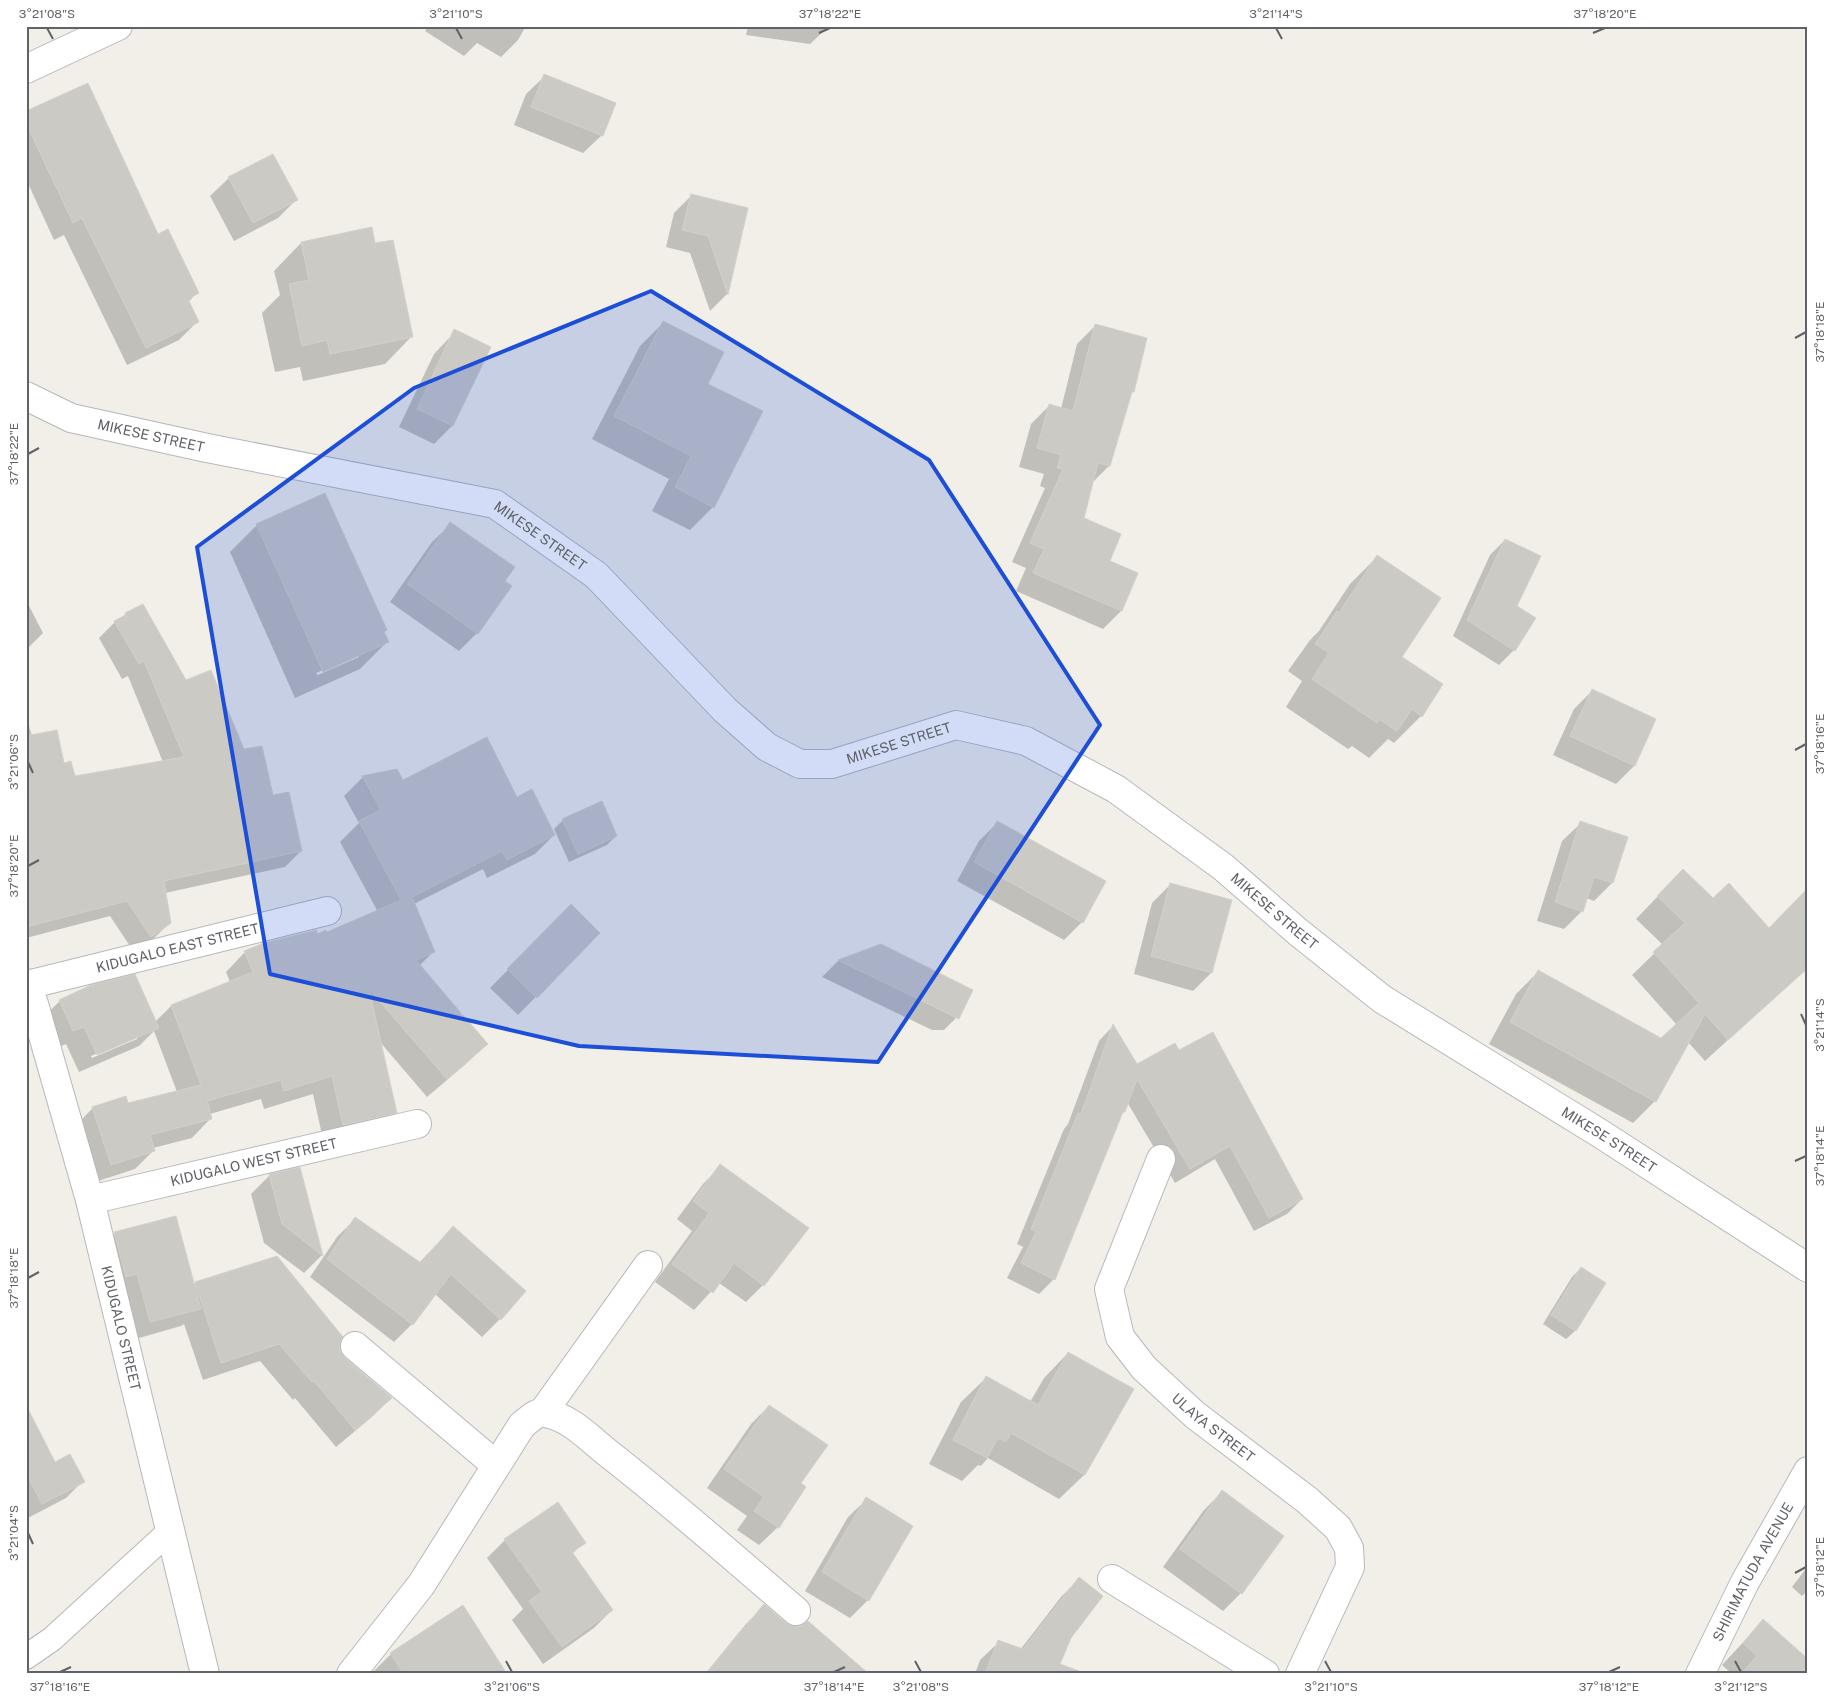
<svg xmlns="http://www.w3.org/2000/svg" width="1834" height="1700" font-family="'Public Sans',sans-serif">
<style>
.shadow{fill:#0003;fill-rule:evenodd}
.building{fill:#cccac5;stroke:#d6d1c6}
.lines{fill:none;stroke-linecap:round;stroke-linejoin:round}
.service-casing{stroke:#b5b8bc;stroke-width:26}
.minor-casing{stroke:#b5b8bc;stroke-width:30}
.service{stroke:#fff;stroke-width:24}
.minor{stroke:#fff;stroke-width:28}
.marked{fill:#1d4ed8;fill-opacity:0.2;stroke:#1d4ed8;stroke-width:4;stroke-linejoin:round}
.ticks{fill:none;stroke:#5f6368;stroke-width:2}
.labels{text-anchor:middle;dominant-baseline:central;stroke-width:4;stroke-linejoin:round;paint-order:stroke}
.street-label{font-size:14px;fill:#5f6368;stroke:#fff}
.neatline{fill:none;stroke:#5f6368;stroke-width:2}
.ticks-label{font-size:12px;text-anchor:middle;fill:#5f6368}
</style>
<rect width="100%" height="100%" fill="#f1efe8"/>
<!-- shadow -->
<g class="shadow">
<polygon points="428,26 526,26 518,40 501,57 477,43 464,56 425,31"/>
<polygon points="748,26 825,26 825,30 810,44 746,35"/>
<polygon points="545,76 602,135 583,153 514,125 526,94"/>
<polygon points="26,112 157,236 197,293 188,302 197,322 179,340 127,365 64,235 54,240 26,179"/>
<polygon points="229,178 296,200 278,218 234,241 210,196"/>
<polygon points="691,196 747,209 727,294 710,311 690,253 666,247 674,213"/>
<polygon points="301,243 374,245 412,336 385,364 303,381 300,367 275,372 262,313 280,295 274,271"/>
<polygon points="663,323 706,385 713,507 690,530 652,511 669,479 592,439 640,346"/>
<polygon points="1095,326 1133,392 1130,394 1109,466 1092,483 1083,519 1108,561 1136,574 1121,611 1103,629 1016,591 1026,568 1012,562 1045,488 1040,486 1044,474 1019,467 1031,424 1050,405 1061,409 1077,344"/>
<polygon points="452,335 489,347 452,426 434,444 399,427 434,354"/>
<polygon points="451,524 504,581 477,633 459,651 390,602 432,542"/>
<path d="M 257,525 L 383,632 L 387,642 L 360,669 L 295,698 L 230,552 ZM 359,654 L 359,657 L 318,675 L 316,673 Z"/>
<polygon points="1505,540 1515,607 1514,650 1499,665 1453,636 1490,555"/>
<polygon points="1377,557 1400,657 1421,716 1394,743 1388,739 1369,758 1352,746 1348,749 1286,707 1302,681 1288,671 1310,640 1319,631 1350,584"/>
<polygon points="26,600 43,633 26,650"/>
<polygon points="126,614 185,681 243,751 272,797 301,851 285,867 165,893 170,923 153,939 134,952 110,916 26,938 26,716 32,736 63,765 74,777 163,762 128,676 122,679 99,638 115,622"/>
<polygon points="1592,691 1655,720 1634,766 1616,784 1553,755 1574,709"/>
<path d="M 363,777 L 402,781 L 517,799 L 554,835 L 535,854 L 487,878 L 483,869 L 414,904 L 433,952 L 419,966 L 486,1044 L 467,1063 L 427,1097 L 380,1042 L 395,1112 L 376,1131 L 324,1144 L 313,1094 L 264,1109 L 261,1099 L 210,1114 L 211,1118 L 192,1138 L 153,1148 L 154,1150 L 135,1169 L 92,1183 L 74,1127 L 93,1108 L 127,1105 L 177,1092 L 154,1031 L 139,1046 L 79,1072 L 66,1044 L 54,1049 L 41,1019 L 60,1001 L 155,1022 L 171,1006 L 230,982 L 226,972 L 245,952 L 326,934 L 378,912 L 340,842 L 359,823 L 344,796 ZM 137,1036 L 137,1039 L 92,1058 L 91,1056 Z"/>
<polygon points="563,820 616,836 607,845 569,862 554,829"/>
<polygon points="997,823 1082,922 1064,940 957,881 979,841"/>
<polygon points="1581,823 1612,883 1594,901 1586,898 1582,911 1564,929 1537,921 1562,841"/>
<polygon points="1171,884 1211,973 1193,991 1134,974 1152,903"/>
<polygon points="1661,893 1792,981 1705,1061 1688,1042 1655,1101 1633,1123 1489,1044 1516,994 1538,972 1661,1039 1677,1025 1632,975 1663,945 1636,919"/>
<polygon points="571,906 599,933 518,1015 490,988"/>
<polygon points="881,945 961,1013 944,1030 932,1030 822,977 838,961"/>
<polygon points="1113,1026 1137,1066 1178,1051 1302,1199 1287,1214 1254,1231 1215,1159 1175,1183 1127,1102 1124,1112 1120,1115 1053,1280 1039,1294 1007,1278 1023,1247 1017,1244 1064,1129 1068,1124 1099,1041"/>
<polygon points="721,1166 763,1285 746,1302 719,1283 694,1310 655,1282 692,1231 677,1219 703,1184"/>
<polygon points="299,1169 322,1255 304,1273 264,1243 251,1194 269,1176"/>
<polygon points="355,1219 419,1263 453,1227 500,1319 482,1337 435,1294 412,1324 394,1342 310,1277 337,1237"/>
<polygon points="115,1234 193,1285 276,1257 338,1343 339,1351 344,1358 391,1398 373,1416 336,1447 295,1398 293,1400 260,1361 203,1380 184,1324 181,1326 132,1340 97,1252"/>
<polygon points="1581,1268 1605,1283 1575,1331 1566,1339 1543,1324 1572,1277"/>
<polygon points="1068,1353 1132,1390 1084,1475 1059,1499 988,1458 981,1466 978,1465 962,1481 929,1464 961,1402 986,1378 1030,1402 1044,1378"/>
<polygon points="769,1406 800,1483 778,1527 759,1545 737,1530 747,1516 707,1488 751,1424"/>
<polygon points="26,1418 55,1463 83,1481 66,1498 26,1519"/>
<polygon points="1222,1492 1241,1593 1223,1611 1163,1567 1204,1510"/>
<polygon points="867,1499 868,1600 850,1618 805,1591 848,1517"/>
<polygon points="505,1540 584,1543 572,1554 612,1610 594,1628 543,1664 512,1620 523,1609 487,1558"/>
<polygon points="1808,1566 1808,1590 1802,1596 1792,1587"/>
<polygon points="1079,1579 1069,1637 1054,1674 975,1674 980,1660 999,1642 1020,1650 1061,1597"/>
<polygon points="764,1606 785,1624 861,1674 705,1674 746,1624"/>
<polygon points="1763,1621 1808,1674 1732,1674 1722,1665"/>
<polygon points="391,1654 506,1674 371,1674"/>
</g>
<!-- building -->
<g class="building">
<polygon points="544,74 616,103 603,136 531,107"/>
<polygon points="88,83 158,234 168,229 199,293 188,299 199,322 146,348 82,218 73,223 26,123 26,111"/>
<polygon points="273,154 298,200 253,223 228,177"/>
<polygon points="691,194 748,208 728,295 708,236 682,230"/>
<polygon points="372,227 375,243 393,240 413,337 330,354 327,340 302,346 289,284 309,280 301,242"/>
<polygon points="663,321 724,352 708,384 763,411 714,508 675,487 691,456 614,416"/>
<polygon points="1095,324 1147,338 1134,392 1132,392 1110,466 1098,463 1084,518 1121,534 1110,561 1138,573 1122,611 1033,573 1044,549 1030,543 1063,469 1057,468 1061,455 1037,448 1049,404 1073,411"/>
<polygon points="454,329 491,347 453,426 417,409"/>
<polygon points="325,493 387,630 384,632 389,642 323,672 256,524"/>
<polygon points="450,522 515,567 505,581 512,586 478,634 407,584"/>
<polygon points="1505,539 1541,556 1517,606 1536,618 1515,651 1467,620"/>
<polygon points="1377,555 1441,598 1402,657 1443,684 1422,717 1412,709 1397,731 1379,719 1377,723 1312,679 1329,653 1315,644 1337,611 1339,613"/>
<polygon points="143,604 186,680 211,670 244,749 262,746 273,795 289,792 302,851 164,881 171,923 151,937 127,901 26,927 26,736 57,730 64,763 71,761 75,776 184,757 144,661 139,664 114,621 126,615 125,613"/>
<polygon points="1592,689 1656,719 1635,766 1570,736"/>
<polygon points="487,737 517,797 532,789 555,835 507,860 502,851 412,897 435,952 416,960 460,1012 462,1016 463,1015 488,1044 447,1079 369,989 397,1113 343,1125 332,1076 284,1091 281,1080 207,1101 212,1119 150,1135 155,1151 111,1165 92,1107 126,1096 128,1103 201,1085 171,1005 253,972 244,951 264,943 317,930 317,934 326,930 327,932 401,900 359,821 381,810 362,776 397,769 403,780"/>
<polygon points="602,801 617,836 578,854 562,819"/>
<polygon points="997,821 1106,881 1083,923 974,862"/>
<polygon points="1580,821 1628,837 1613,883 1594,877 1583,912 1555,902"/>
<polygon points="1683,869 1713,898 1729,883 1769,928 1808,888 1808,968 1728,1040 1705,1014 1656,1102 1510,1022 1538,970 1661,1038 1699,1003 1653,952 1685,923 1657,896"/>
<polygon points="1170,883 1232,900 1212,973 1151,956"/>
<polygon points="571,904 600,933 537,998 507,969"/>
<polygon points="881,944 973,990 959,1019 838,960"/>
<polygon points="135,974 159,1028 97,1055 84,1027 73,1031 59,1000 91,985"/>
<polygon points="1113,1024 1137,1064 1175,1043 1179,1050 1213,1032 1303,1199 1269,1218 1230,1146 1190,1169 1137,1079 1125,1112 1123,1112 1055,1280 1021,1263 1036,1232 1031,1229 1078,1113 1081,1114"/>
<polygon points="720,1164 809,1228 764,1286 734,1263 713,1293 672,1264 709,1213 693,1201"/>
<polygon points="300,1167 323,1256 282,1224 269,1174"/>
<polygon points="176,1216 201,1309 150,1322 137,1274 126,1277 114,1232"/>
<polygon points="355,1217 421,1263 453,1226 526,1291 501,1320 451,1274 413,1325 327,1259"/>
<polygon points="277,1256 343,1337 340,1343 340,1351 345,1358 392,1398 355,1430 314,1381 312,1382 279,1344 221,1363 195,1282"/>
<polygon points="1581,1267 1606,1283 1576,1331 1551,1315"/>
<polygon points="1068,1352 1134,1389 1085,1475 1011,1433 1006,1442 998,1438 987,1458 953,1440 986,1376 1038,1405"/>
<polygon points="26,1405 55,1462 70,1454 85,1482 42,1504 26,1473"/>
<polygon points="769,1405 828,1445 801,1483 806,1487 779,1528 754,1511 764,1497 724,1469"/>
<polygon points="1222,1490 1284,1536 1242,1594 1180,1549"/>
<polygon points="866,1497 913,1526 869,1601 822,1572"/>
<polygon points="558,1502 586,1543 572,1552 613,1610 562,1647 529,1601 542,1592 504,1539"/>
<polygon points="1079,1577 1103,1596 1071,1638 1060,1664 1079,1671 1079,1674 985,1674 998,1640 1023,1649"/>
<polygon points="764,1604 786,1623 793,1626 801,1626 808,1621 869,1674 706,1674"/>
<polygon points="463,1605 507,1674 404,1674 390,1653"/>
<polygon points="1763,1619 1808,1659 1808,1674 1741,1674 1757,1656 1743,1643"/>
</g>
<g class="lines">
<!-- service casing -->
<g class="service-casing">
<polyline id="service" points="26,1657 52,1639 170,1531"/>
</g>
<!-- minor casing -->
<g class="minor-casing">
<g id="minor">
<polyline points="26,69 118,26"/>
<path id="s1" d="M 26,396 L 71,418 L 207,448 L 495,504 L 596,575 L 725,710 L 767,747 L 800,764 L 832,764 L 956,725 L 1026,741 L 1116,789 L 1223,867 L 1298,932 L 1382,999 L 1601,1134 L 1808,1268"/>
<path id="s2" d="M 26,983 L 34,1004 L 90,1200 L 205,1674"/>
<path id="s3" d="M 27,985 L 327,911"/>
<path id="s4" d="M 1161,1159 L 1109,1289 L 1120,1337 L 1144,1368 L 1195,1415 L 1307,1500 L 1338,1528 L 1349,1548 L 1350,1567 L 1300,1674"/>
<path id="s5" d="M 90,1200 L 417,1124"/>
<polyline points="355,1346 496,1465"/>
<polyline points="543,1412 648,1265"/>
<polyline points="1112,1579 1265,1674"/>
<path d="M 351,1674 L 421,1585 L 522,1425 C 529,1420 537,1411 545,1413 C 570,1417 590,1439 609,1454 C 673,1504 734,1558 796,1611"/>
<path id="s6" d="M 1700,1674 L 1745,1582 L 1808,1471"/>
</g>
</g>
<!-- service -->
<use href="#service" class="service"/>
<!-- minor -->
<use href="#minor" class="minor"/>
</g>
<!-- marked area -->
<path class="marked" d="M 651,291 L 929,460 L 1100,725 L 878,1062 L 579,1046 L 270,974 L 197,547 L 414,388 Z"/>
<!-- ticks -->
<path class="ticks" d="M 47,28 L 53,39M 456,28 L 462,39M 1276,28 L 1282,39M 819,33 L 830,28M 1593,33 L 1605,28M 1795,338 L 1806,332M 28,454 L 39,448M 1795,750 L 1806,744M 28,762 L 33,773M 28,866 L 39,860M 1801,1014 L 1806,1025M 1795,1161 L 1806,1156M 28,1278 L 39,1272M 28,1533 L 33,1544M 1795,1573 L 1806,1567M 506,1661 L 512,1672M 915,1661 L 921,1672M 1325,1661 L 1331,1672M 1735,1661 L 1741,1672M 60,1672 L 71,1667M 834,1672 L 845,1667M 1609,1672 L 1620,1667"/>
<g class="labels">
<!-- street labels -->
<g class="street-label">
<text stroke="none"><textPath href="#s1" startOffset="132">MIKESE STREET</textPath></text>
<text stroke="none"><textPath href="#s1" startOffset="538">MIKESE STREET</textPath></text>
<text stroke="none"><textPath href="#s1" startOffset="988">MIKESE STREET</textPath></text>
<text stroke="none"><textPath href="#s1" startOffset="1422">MIKESE STREET</textPath></text>
<text stroke="none"><textPath href="#s3" startOffset="155">KIDUGALO EAST STREET</textPath></text>
<text stroke="none"><textPath href="#s1" startOffset="1828">MIKESE STREET</textPath></text>
<text stroke="none"><textPath href="#s5" startOffset="168">KIDUGALO WEST STREET</textPath></text>
<text stroke="none"><textPath href="#s2" startOffset="358">KIDUGALO STREET</textPath></text>
<text stroke="none"><textPath href="#s4" startOffset="320">ULAYA STREET</textPath></text>
<text stroke="none"><textPath href="#s6" startOffset="115">SHIRIMATUDA AVENUE</textPath></text>
</g>
</g>
<!-- border -->
<rect width="1834" height="1700" fill="none" stroke="#ffffff" stroke-width="55"/>
<rect x="28" y="28" width="1778" height="1644" class="neatline"/>
<g class="ticks-label">
<text x="47" y="18">3°21'08"S</text>
<text x="456" y="18">3°21'10"S</text>
<text x="830" y="18">37°18'22"E</text>
<text x="1276" y="18">3°21'14"S</text>
<text x="1605" y="18">37°18'20"E</text>
<text transform="translate(1820 332) rotate(-90)" y="4">37°18'18"E</text>
<text transform="translate(14 454) rotate(-90)" y="4">37°18'22"E</text>
<text transform="translate(1820 744) rotate(-90)" y="4">37°18'16"E</text>
<text transform="translate(14 762) rotate(-90)" y="4">3°21'06"S</text>
<text transform="translate(14 866) rotate(-90)" y="4">37°18'20"E</text>
<text transform="translate(1820 1025) rotate(-90)" y="4">3°21'14"S</text>
<text transform="translate(1820 1156) rotate(-90)" y="4">37°18'14"E</text>
<text transform="translate(14 1278) rotate(-90)" y="4">37°18'18"E</text>
<text transform="translate(14 1533) rotate(-90)" y="4">3°21'04"S</text>
<text transform="translate(1820 1567) rotate(-90)" y="4">37°18'12"E</text>
<text x="60" y="1691">37°18'16"E</text>
<text x="512" y="1691">3°21'06"S</text>
<text x="834" y="1691">37°18'14"E</text>
<text x="921" y="1691">3°21'08"S</text>
<text x="1331" y="1691">3°21'10"S</text>
<text x="1609" y="1691">37°18'12"E</text>
<text x="1741" y="1691">3°21'12"S</text>
</g>
</svg>
